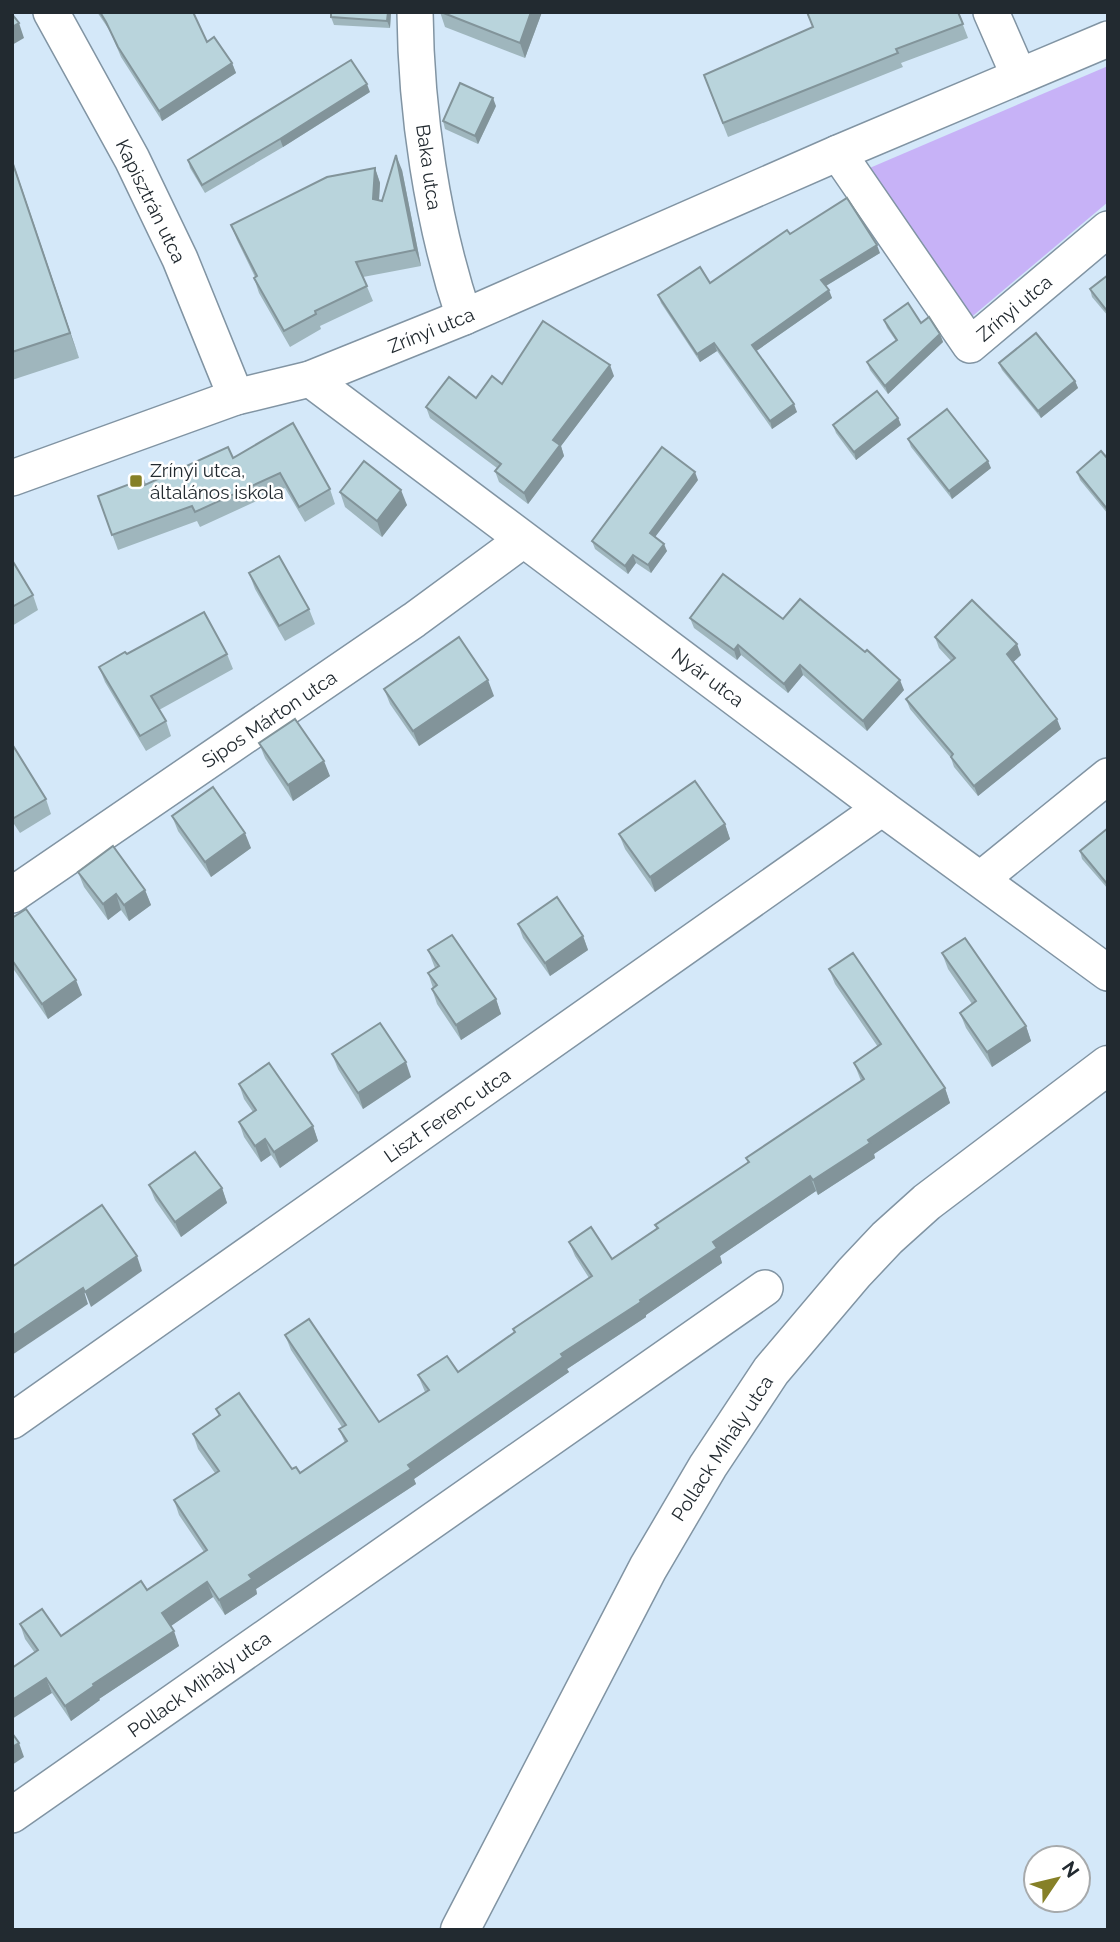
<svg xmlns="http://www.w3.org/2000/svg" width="1120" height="1942" font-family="Raleway,sans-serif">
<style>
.green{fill:#c7b2f7}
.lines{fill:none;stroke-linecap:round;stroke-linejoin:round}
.minor-casing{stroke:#8194a3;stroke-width:38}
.primary-casing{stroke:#8194a3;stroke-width:41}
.minor{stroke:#fff;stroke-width:35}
.primary{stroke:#fff;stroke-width:38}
.wall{fill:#9fb6bd}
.shaded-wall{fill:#82949a}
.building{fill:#b9d4dc;stroke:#82949a;stroke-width:2}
.poi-dot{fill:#868027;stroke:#fff;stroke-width:2.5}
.labels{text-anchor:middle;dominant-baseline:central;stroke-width:5;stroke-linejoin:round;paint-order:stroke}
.street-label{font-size:19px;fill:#222a30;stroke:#fff}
.poi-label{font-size:19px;fill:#222a30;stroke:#fff;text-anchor:start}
</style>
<rect width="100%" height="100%" fill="#d4e8f9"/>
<!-- green -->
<polygon class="green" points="1108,66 1108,202 968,320 865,170"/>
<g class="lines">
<!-- minor casing -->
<g class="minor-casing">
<g id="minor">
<polyline points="51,12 132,159 180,259 236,397"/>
<path d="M 415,12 C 416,112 432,222 464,317"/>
<polyline points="991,12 1019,76"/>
<polyline points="838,153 970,345 1108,229"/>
<polyline points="310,379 882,808 1108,973"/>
<polyline points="12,478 236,397 310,379 464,317 838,153 1108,39"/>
<polyline points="981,879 1108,776"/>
<polyline points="12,895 414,620 523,540"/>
<polyline points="12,1421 882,808"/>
<polyline points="12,1815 765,1288"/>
</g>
</g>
<!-- primary casing -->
<g class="primary-casing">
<polyline id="primary" points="460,1930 648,1568 708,1466 771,1371 854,1273 887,1238 927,1202 1108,1065"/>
</g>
<!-- minor -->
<use href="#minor" class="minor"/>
<!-- primary -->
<use href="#primary" class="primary"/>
</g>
<!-- wall -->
<g class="wall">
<polygon points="97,12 193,12 207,42 232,63 236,73 162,121 121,57 110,31"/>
<polygon points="391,12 390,28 334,25 331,17"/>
<polygon points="440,12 542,12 525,58 445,27"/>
<polygon points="806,12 958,12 968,38 901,63 903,67 728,137 709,89 813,27"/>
<polygon points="370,92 283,147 205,193 190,168 188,160"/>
<polygon points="496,106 478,144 445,129 443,121"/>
<polygon points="12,159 79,358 12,380"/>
<polygon points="375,168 380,183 379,200 382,201 402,170 421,266 363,277 373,301 320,326 321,329 290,347 259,293 254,278 255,277 237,240 231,225"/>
<polygon points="790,234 880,253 826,286 832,298 756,351 797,412 772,429 717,351 700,362 661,303 658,295 710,283"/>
<polygon points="1108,275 1108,316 1092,297 1090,289"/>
<polygon points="884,320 921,323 940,334 943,342 888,394 870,370 867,362 896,341 887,328"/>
<polygon points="999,363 1075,381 1078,388 1041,418 1002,370"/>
<polygon points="614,376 561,446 564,456 528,504 499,482 495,471 497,468 430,418 426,407 476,398 502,384"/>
<polygon points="898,418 901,425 856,460 836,433 833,425"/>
<polygon points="908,439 991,468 952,499 911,447"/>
<polygon points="233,458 330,489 335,504 305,522 285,488 200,527 197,521 118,550 98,496 145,485"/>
<polygon points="1108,459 1108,514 1080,480 1077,472"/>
<polygon points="698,480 655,537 667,551 651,573 636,563 628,574 595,549 592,541"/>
<polygon points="340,492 407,505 382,537 345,507"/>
<polygon points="12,560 33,595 38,610 12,626"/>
<polygon points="249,573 309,609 315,624 285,641 255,589"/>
<polygon points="690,618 783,619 904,690 867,731 803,675 788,693 741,655 737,660 694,628"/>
<polygon points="935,637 1021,655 1013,662 1061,729 978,796 954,767 951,758 910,709 906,699 951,661 939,648"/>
<polygon points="127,654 227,654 233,669 159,710 166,721 171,736 146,751 105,682 99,667"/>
<polygon points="384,689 494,696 419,746 390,704"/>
<polygon points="259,743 330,776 293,801 265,758"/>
<polygon points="12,744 46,799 51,814 20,833 12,821"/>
<polygon points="172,816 251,848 211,877 178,831"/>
<polygon points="725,824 730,839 655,892 625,849 619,834"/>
<polygon points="1108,828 1108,889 1082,859 1080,851"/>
<polygon points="78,872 145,890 151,905 129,921 121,910 108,920 84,887"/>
<polygon points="12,918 82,995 48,1019 12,967"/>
<polygon points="518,924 583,936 588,950 550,976 523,938"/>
<polygon points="428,950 496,999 501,1014 461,1040 437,1004 432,989 433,988 428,973 435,968"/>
<polygon points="942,953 1026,1026 1031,1041 992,1067 966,1028 960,1013 972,1004 948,969"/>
<polygon points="829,969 945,1088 950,1103 874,1154 875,1158 818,1195 816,1191 720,1256 722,1263 646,1315 646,1317 567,1369 569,1372 414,1479 416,1484 256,1589 257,1594 225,1615 213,1597 171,1626 179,1646 99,1699 100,1700 71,1721 52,1693 35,1653 25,1639 20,1624 61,1636 147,1590 204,1552 179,1515 174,1500 215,1473 198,1449 193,1434 219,1416 216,1409 292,1469 300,1473 345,1443 339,1429 342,1427 291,1350 285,1335 379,1422 425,1392 418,1375 458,1372 514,1333 513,1329 589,1278 575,1256 569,1242 612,1259 657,1229 655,1225 748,1163 746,1158 861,1081 854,1063 878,1047 835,984"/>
<polygon points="332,1054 411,1077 363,1109 338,1069"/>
<polygon points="239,1084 313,1126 318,1141 280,1168 271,1155 261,1162 244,1137 239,1122 253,1112 244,1099"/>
<polygon points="149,1185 222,1188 227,1203 181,1237 155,1200"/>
</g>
<!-- shaded-wall -->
<g class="shaded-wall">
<polygon points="388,12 391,12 390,28 387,21"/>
<polygon points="531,12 542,12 525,58 520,43"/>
<polygon points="19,23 24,38 12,45 12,27"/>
<polygon points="232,63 236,73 162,121 159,111"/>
<polygon points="367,84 370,92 283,147 280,139"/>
<polygon points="493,98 496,106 478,144 475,136"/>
<polygon points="396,155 402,170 421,266 415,250"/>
<polygon points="12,159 79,358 70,333"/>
<polygon points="375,168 380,183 378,214 373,199"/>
<polygon points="877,245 880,253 824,287 821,280"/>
<polygon points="829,290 832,298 755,352 752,345"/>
<polygon points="940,334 943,342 888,394 885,386"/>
<polygon points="714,343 717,351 700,362 697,354"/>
<polygon points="610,365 614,376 561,446 564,456 528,504 524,493 553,440"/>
<polygon points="1075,381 1078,388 1041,418 1038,411"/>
<polygon points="794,404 797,412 772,429 770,421"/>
<polygon points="898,418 901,425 856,460 854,452"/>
<polygon points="988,461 991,468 952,499 949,491"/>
<polygon points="695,472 698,480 652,541 650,533"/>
<polygon points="401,490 407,505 382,537 377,521"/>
<polygon points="664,544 667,551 651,573 648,565"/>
<polygon points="633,555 636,563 628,574 625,566"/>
<polygon points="1017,644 1021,655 1010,665 1007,654"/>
<polygon points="738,645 741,655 737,660 734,650"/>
<polygon points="800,665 803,675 788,693 784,684"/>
<polygon points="488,680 494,696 419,746 413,731"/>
<polygon points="900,680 904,690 867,731 863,721"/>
<polygon points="1057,719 1061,729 978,796 974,786"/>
<polygon points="324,761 330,776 293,801 288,785"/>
<polygon points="725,824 730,839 655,892 650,877"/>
<polygon points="245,833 251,848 211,877 205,862"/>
<polygon points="145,890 151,905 129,921 124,905"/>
<polygon points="116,894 121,910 108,920 103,904"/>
<polygon points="583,936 588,950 550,976 545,963"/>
<polygon points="76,980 82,995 48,1019 42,1004"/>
<polygon points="496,999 501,1014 461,1040 456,1025"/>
<polygon points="1026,1026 1031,1041 992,1067 987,1052"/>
<polygon points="406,1062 411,1077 363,1109 358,1093"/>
<polygon points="945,1088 950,1103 874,1154 875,1158 818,1195 813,1180 868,1140"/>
<polygon points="313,1126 318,1141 280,1168 274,1152"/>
<polygon points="265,1139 271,1155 261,1162 255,1146"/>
<polygon points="810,1176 816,1191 720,1256 722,1263 646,1315 646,1317 567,1369 569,1372 414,1479 416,1484 256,1589 257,1594 225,1615 219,1600 249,1575 408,1465 561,1354 640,1300 713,1242"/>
<polygon points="222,1188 227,1203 181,1237 175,1222"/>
<polygon points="137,1256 142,1271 91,1307 85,1292"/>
<polygon points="83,1288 88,1304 12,1355 12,1336"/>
<polygon points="207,1582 213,1597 168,1628 162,1613"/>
<polygon points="174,1631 179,1646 99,1699 100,1700 71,1721 65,1706 93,1684"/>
<polygon points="46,1678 52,1693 12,1719 12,1700"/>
<polygon points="19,1743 24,1757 12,1765 12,1747"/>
</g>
<!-- building -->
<g class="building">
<polygon points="100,12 193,12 207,42 214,37 232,63 159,111 118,47 106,22"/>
<polygon points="331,12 388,12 387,21 331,17"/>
<polygon points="441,12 531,12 520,43"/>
<polygon points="807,12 958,12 963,24 896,49 898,53 723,123 704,75 813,27"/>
<polygon points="12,14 19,23 12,27"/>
<polygon points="351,60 367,84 280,139 202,185 188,160"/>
<polygon points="460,83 493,98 475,136 443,121"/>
<polygon points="396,155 415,250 356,262 367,286 315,311 316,314 284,331 254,278 257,276 231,225 327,177 375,168 373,199 382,201"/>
<polygon points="12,161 70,333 12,352"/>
<polygon points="847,198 877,245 821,280 829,290 752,345 794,404 770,421 714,343 697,354 658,295 700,267 710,283 787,230 790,234"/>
<polygon points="1108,275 1108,312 1090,289"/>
<polygon points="908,303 921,323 929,317 940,334 885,386 867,362 897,340 884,320"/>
<polygon points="543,321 610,365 553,440 560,445 524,493 495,471 501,464 426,407 449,377 476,398 492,376 502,384"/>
<polygon points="1036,333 1075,381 1038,411 999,363"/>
<polygon points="877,391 898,418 854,452 833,425"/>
<polygon points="947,409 988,461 949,491 908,439"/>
<polygon points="293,423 330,489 299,507 280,473 195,512 192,506 112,535 98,496 143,479 145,485 228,447 233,458"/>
<polygon points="662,447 695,472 650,533 664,544 648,565 633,555 625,566 592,541"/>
<polygon points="1101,451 1108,459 1108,510 1077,472"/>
<polygon points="364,461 401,490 377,521 340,492"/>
<polygon points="279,556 309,609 279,626 249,573"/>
<polygon points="12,560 33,595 12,607"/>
<polygon points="723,574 783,619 800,599 865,652 867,650 900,680 863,721 800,665 784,684 738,645 734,650 690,618"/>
<polygon points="972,600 1017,644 1007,654 1057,719 974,786 951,757 953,754 906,699 955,658 935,637"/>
<polygon points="204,612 227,654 151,696 166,721 140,736 99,667 125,652 127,654"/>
<polygon points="459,637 488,680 413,731 384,689"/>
<polygon points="295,719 324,761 288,785 259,743"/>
<polygon points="12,744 46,799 14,818 12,815"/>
<polygon points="695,781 725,824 650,877 619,834"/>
<polygon points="213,787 245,833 205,862 172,816"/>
<polygon points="1108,828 1108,885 1080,851"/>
<polygon points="113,846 145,890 124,905 116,894 103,904 78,872"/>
<polygon points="557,897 583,936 545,963 518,924"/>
<polygon points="26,909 76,980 42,1004 12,960 12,918"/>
<polygon points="452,935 496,999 456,1025 432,989 437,985 428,973 439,966 428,950"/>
<polygon points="965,938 1026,1026 987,1052 960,1013 976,1001 942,953"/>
<polygon points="853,953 945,1088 868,1140 870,1143 813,1180 810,1176 713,1242 717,1248 640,1300 641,1302 561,1354 563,1357 408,1465 411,1469 249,1575 252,1579 219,1600 207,1582 162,1613 174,1631 93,1684 94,1686 65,1706 46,1678 12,1700 12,1668 38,1650 20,1624 42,1609 61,1636 141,1581 147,1590 207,1550 174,1500 219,1471 193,1434 220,1415 216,1409 239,1393 292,1469 296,1467 300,1473 347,1441 339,1429 346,1425 285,1335 309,1319 379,1422 429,1390 418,1375 447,1356 458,1372 515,1332 513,1329 592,1276 569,1242 591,1227 612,1259 658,1228 655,1225 749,1162 746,1158 864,1079 854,1063 881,1044 829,969"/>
<polygon points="380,1023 406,1062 358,1093 332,1054"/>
<polygon points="269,1063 313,1126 274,1152 265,1139 255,1146 239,1122 256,1110 239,1084"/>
<polygon points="195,1152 222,1188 175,1222 149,1185"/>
<polygon points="102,1205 137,1256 85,1292 83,1288 12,1336 12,1267"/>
<polygon points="12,1733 19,1743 12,1747"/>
</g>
<!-- markers -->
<rect class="poi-dot" x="129" y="474" width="14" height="14" rx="3.5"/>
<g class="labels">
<!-- street labels -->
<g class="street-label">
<text transform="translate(429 167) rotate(82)">Baka utca</text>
<text transform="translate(151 201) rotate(64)">Kapisztrán utca</text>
<text transform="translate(1014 308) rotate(-40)">Zrínyi utca</text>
<text transform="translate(431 330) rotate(-22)">Zrínyi utca</text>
<text transform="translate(708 677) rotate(37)">Nyár utca</text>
<text transform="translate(269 719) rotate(-34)">Sipos Márton utca</text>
<text transform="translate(447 1115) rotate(-35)">Liszt Ferenc utca</text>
<text transform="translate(722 1448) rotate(-57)">Pollack Mihály utca</text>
<text transform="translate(199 1684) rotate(-35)">Pollack Mihály utca</text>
</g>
<!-- poi labels -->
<g class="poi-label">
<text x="150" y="470">Zrínyi utca,<tspan x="150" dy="22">általános iskola</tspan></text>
</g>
</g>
<!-- border -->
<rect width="1120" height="1942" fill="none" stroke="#222a30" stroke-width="28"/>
<!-- north arrow -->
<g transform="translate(1057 1879) rotate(55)"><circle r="33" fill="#ffffff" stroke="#a7aaac" stroke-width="2"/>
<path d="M0-5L12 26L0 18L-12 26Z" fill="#868027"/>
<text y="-10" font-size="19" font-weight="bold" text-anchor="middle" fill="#222a30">N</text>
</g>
</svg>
